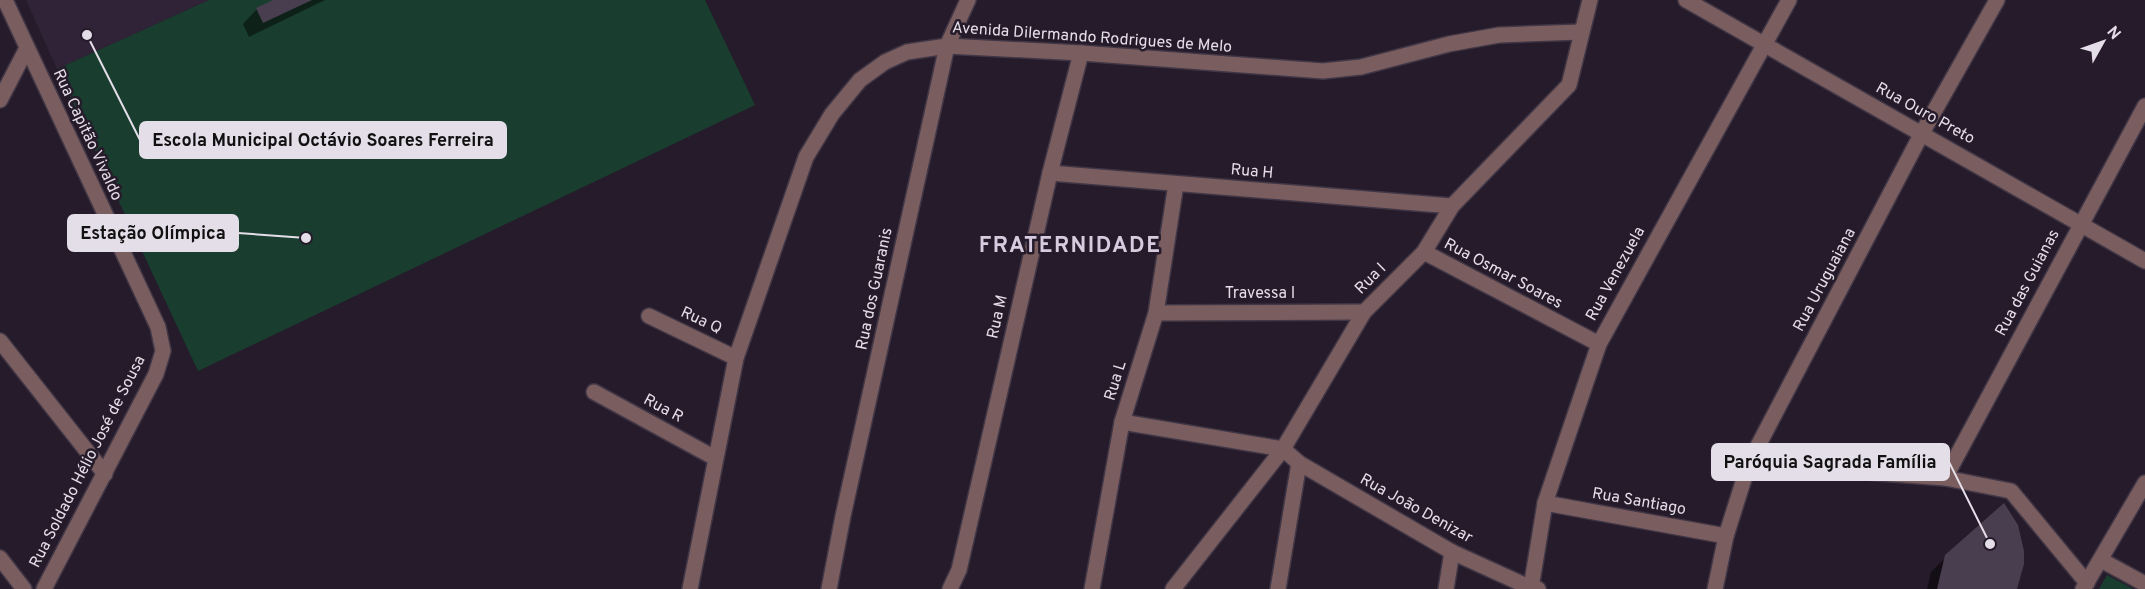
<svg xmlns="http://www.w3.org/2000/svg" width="2145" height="589" font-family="Overpass,sans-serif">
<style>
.built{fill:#302337}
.green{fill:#193e2f}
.shadow{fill:#0007}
.building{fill:#493e4f}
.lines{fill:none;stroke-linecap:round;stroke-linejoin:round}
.street-casing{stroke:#403645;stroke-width:18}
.street{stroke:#7a5d5f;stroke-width:15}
.labels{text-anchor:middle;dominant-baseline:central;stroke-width:5;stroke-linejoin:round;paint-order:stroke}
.street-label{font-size:16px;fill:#e4dee8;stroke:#251b2a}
.district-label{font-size:22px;font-weight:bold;letter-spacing:1.5px;fill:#d8cbdf;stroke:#251b2a}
.leader{fill:none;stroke:#e4dee8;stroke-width:2}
.callout-dot{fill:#e4dee8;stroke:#251b2a;stroke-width:2}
.callout{fill:#e4dee8;stroke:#e4dee8;stroke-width:2}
.callout-label{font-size:18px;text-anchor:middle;font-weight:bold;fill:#111}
</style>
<rect width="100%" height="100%" fill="#251b2a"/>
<!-- built -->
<polygon class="built" points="26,0 209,0 57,69"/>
<!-- green -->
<g class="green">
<polygon points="209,0 705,0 755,105 198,371 57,69"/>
<polygon points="2107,575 2133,589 2099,589"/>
</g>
<!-- shadow -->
<g class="shadow">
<polygon points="277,0 325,0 249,37 243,24 257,9"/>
<polygon points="1946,557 2014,589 1927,589 1931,572"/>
</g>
<!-- building -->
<g class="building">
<polygon points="273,0 312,0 263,23 256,8"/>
<polygon points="2004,503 2018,525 2024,551 2024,564 2017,589 1937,589 1945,555"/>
</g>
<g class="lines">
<!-- street casing -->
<g class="street-casing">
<g id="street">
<polyline points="5,0 158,327 163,351 156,374 44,589"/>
<polyline points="1686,0 2145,261"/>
<polyline points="0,100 27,48"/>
<polyline points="1050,173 1452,206"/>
<polyline points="1424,252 1599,344"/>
<polyline points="1156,313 1364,312"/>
<polyline points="649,316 736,358"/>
<polyline points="0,341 105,474"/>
<polyline points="594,392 715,458"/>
<polyline points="1122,422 1283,449 1299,463 1452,552 1531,588 1538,589"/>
<polyline points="1749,463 1945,478 2011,491 2087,583"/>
<polyline points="1945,478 2145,106"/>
<polyline points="1545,503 1726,536"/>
<polyline points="0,558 24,589"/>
<polyline points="2101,560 2145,584"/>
<polyline points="1531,588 1545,503 1599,344 1789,0"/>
<polyline points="690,589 736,358 806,157 832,114 860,80 885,62 907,52 947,46 1081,53 1323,71 1361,67 1449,44 1499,35 1581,32"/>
<polyline points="829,589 843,516 947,46 968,0"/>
<polyline points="950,589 959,570 1050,173 1081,53"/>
<polyline points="1092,589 1122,422 1156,313 1176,184"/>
<polyline points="1173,589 1283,449 1364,312 1424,252 1452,206 1569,85 1590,0"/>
<polyline points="1278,589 1299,463"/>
<polyline points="1446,589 1452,552"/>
<polyline points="1715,589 1726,536 1749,463 1922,133 1997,0"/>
<polyline points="2083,589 2145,483"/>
</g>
</g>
<!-- street -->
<use href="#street" class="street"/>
</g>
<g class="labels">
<!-- street labels -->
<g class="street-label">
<text transform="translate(1092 38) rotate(4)">Avenida Dilermando Rodrigues de Melo</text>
<text transform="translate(1925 114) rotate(29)">Rua Ouro Preto</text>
<text transform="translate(87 135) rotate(65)">Rua Capitão Vivaldo</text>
<text transform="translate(1252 172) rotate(5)">Rua H</text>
<text transform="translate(1503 274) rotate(28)">Rua Osmar Soares</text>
<text transform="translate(1616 274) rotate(-61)">Rua Venezuela</text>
<text transform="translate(1371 279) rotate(-45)">Rua I</text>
<text transform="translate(1825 280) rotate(-62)">Rua Uruguaiana</text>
<text transform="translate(2028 283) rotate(-62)">Rua das Guianas</text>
<text transform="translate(875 289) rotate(-78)">Rua dos Guaranis</text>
<text x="1260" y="294">Travessa I</text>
<text transform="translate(998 317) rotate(-77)">Rua M</text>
<text transform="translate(701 321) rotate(25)">Rua Q</text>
<text transform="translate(1116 381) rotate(-73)">Rua L</text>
<text transform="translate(663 409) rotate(28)">Rua R</text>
<text transform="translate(88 462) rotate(-63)">Rua Soldado Hélio José de Sousa</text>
<text transform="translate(1639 502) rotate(10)">Rua Santiago</text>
<text transform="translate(1416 509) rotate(29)">Rua João Denizar</text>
</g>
<!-- district labels -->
<g class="district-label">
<text x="1070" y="246">FRATERNIDADE</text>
</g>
</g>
<!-- callouts -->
<path class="leader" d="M87 35L140 140M306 238L238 233M1990 544L1949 462"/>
<g class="callout-dot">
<circle cx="87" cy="35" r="6"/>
<circle cx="306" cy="238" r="6"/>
<circle cx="1990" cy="544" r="6"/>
</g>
<g class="callout">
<rect x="140" y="122" width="366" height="36" rx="6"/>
<rect x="68" y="215" width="170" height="36" rx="6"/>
<rect x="1712" y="444" width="237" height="36" rx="6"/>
</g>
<g class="callout-label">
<text x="323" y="146">Escola Municipal Octávio Soares Ferreira</text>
<text x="153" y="239">Estação Olímpica</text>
<text x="1830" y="468">Paróquia Sagrada Família</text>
</g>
<!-- north arrow -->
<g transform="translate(2103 42) rotate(50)" stroke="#251b2a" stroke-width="4.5" paint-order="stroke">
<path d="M0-4.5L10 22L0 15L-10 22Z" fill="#e4dee8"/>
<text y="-9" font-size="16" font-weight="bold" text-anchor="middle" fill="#e4dee8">N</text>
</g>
</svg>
